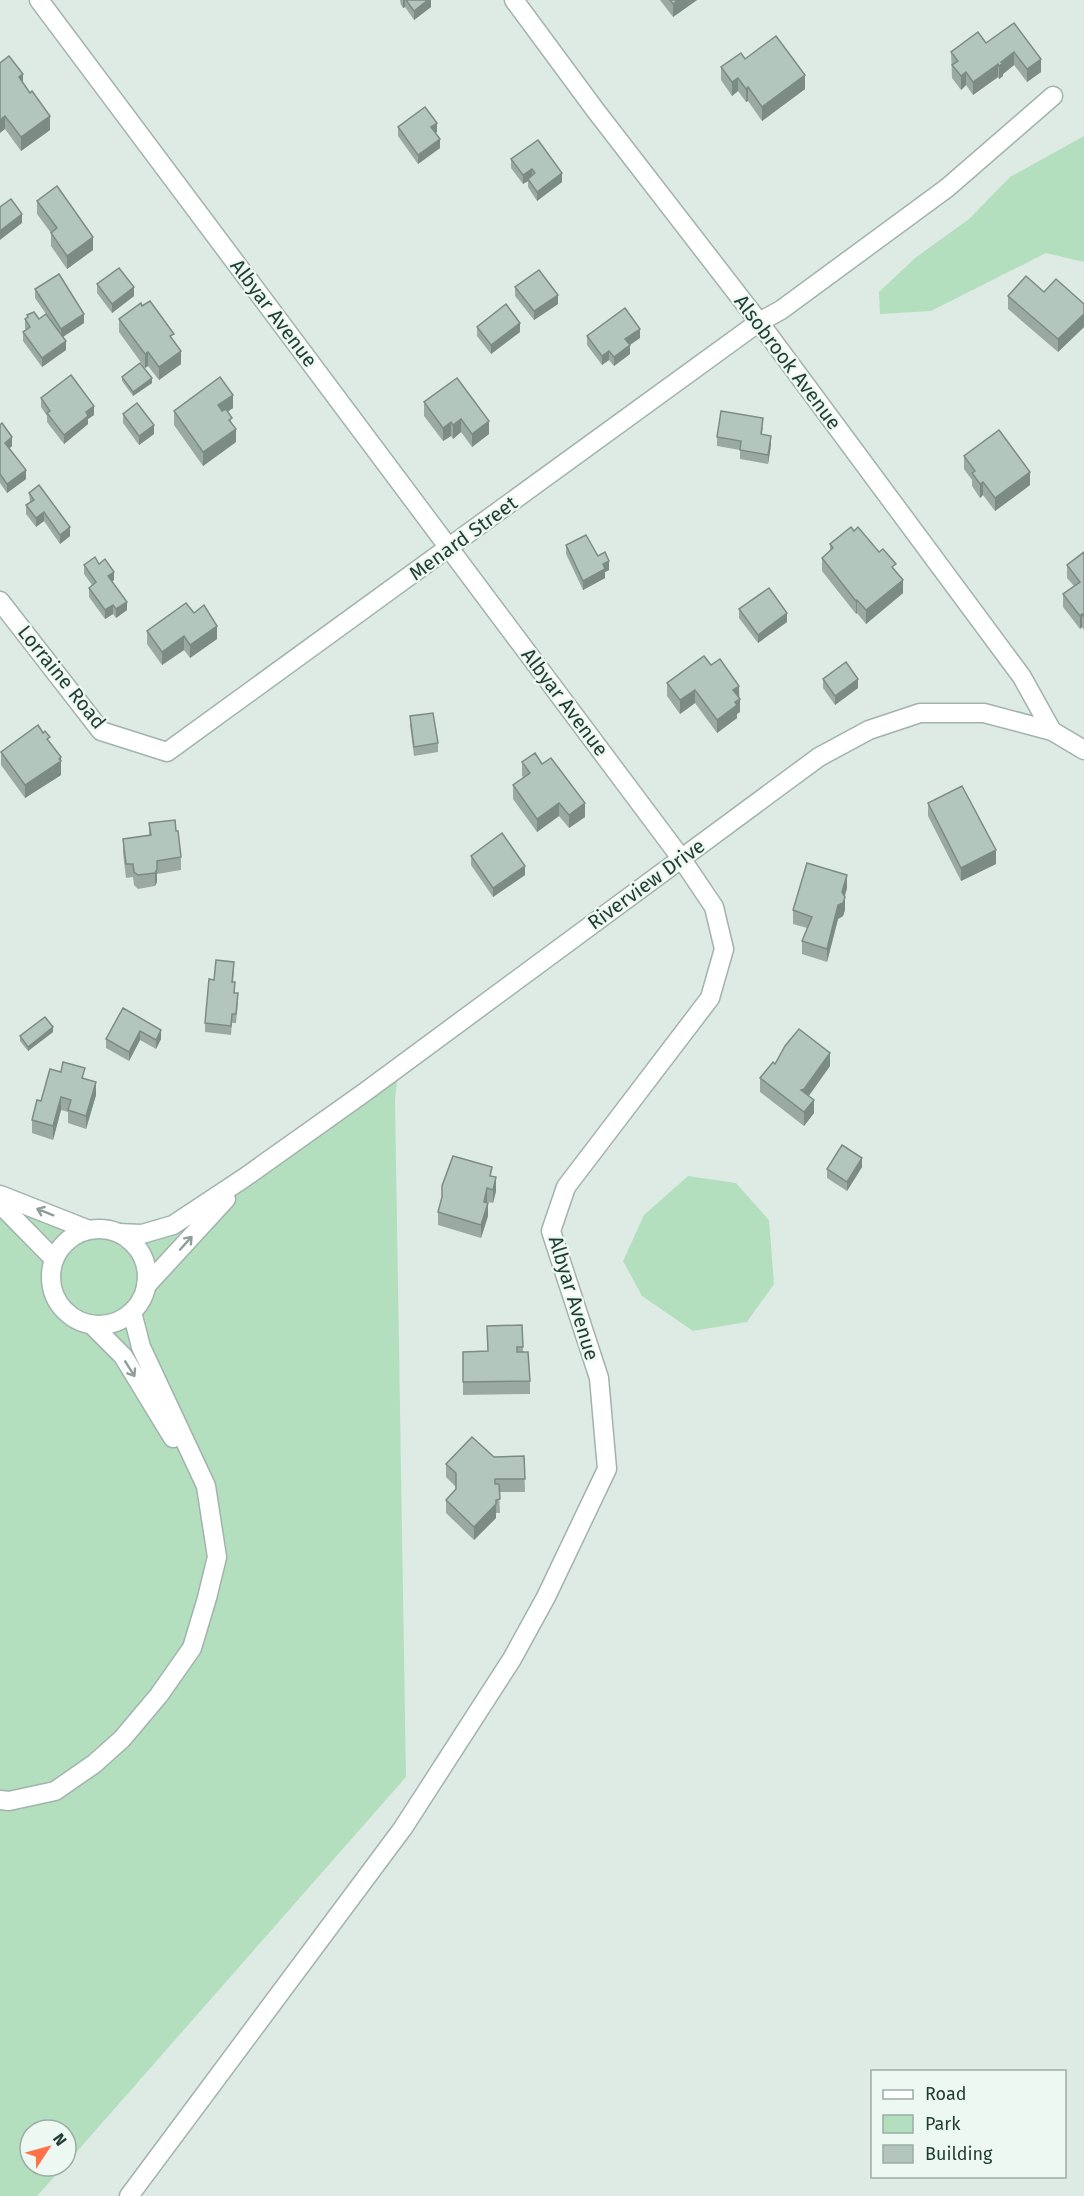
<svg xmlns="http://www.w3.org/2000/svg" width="1084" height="2196" font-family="'Fira Sans',sans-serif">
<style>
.green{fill:#b4dfbf}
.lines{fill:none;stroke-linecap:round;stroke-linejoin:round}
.minor-casing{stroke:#a1b3ac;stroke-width:21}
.minor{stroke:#fff;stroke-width:18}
.wall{fill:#9aaaa3}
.shaded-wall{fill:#7d8b85}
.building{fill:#b3c6be;stroke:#7d8b85;stroke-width:1.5}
.oneway{stroke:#8e9e99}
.labels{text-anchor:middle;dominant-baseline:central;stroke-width:4.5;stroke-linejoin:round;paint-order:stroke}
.street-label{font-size:20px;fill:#1e3c33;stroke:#eef8f3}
</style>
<rect width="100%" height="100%" fill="#deebe5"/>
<!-- green -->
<g class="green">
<polygon points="1084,136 1084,262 1046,253 931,311 880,314 879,292 915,258 969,219 1010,177"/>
<polygon points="399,1067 395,1099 406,1777 66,2164 66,2130 30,2130 30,2166 64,2166 37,2196 0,2196 0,1195 89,1230 104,1229 118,1233 173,1225"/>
<polygon points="688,1176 736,1183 769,1220 774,1284 747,1322 693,1331 642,1296 623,1261 644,1215"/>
</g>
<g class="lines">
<!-- minor casing -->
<g class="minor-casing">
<g id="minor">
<polyline points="39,0 681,858 714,907 724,949 710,998 566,1187 551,1231 599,1378 607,1469 546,1597 512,1659 403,1828 129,2196"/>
<polyline points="514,0 596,111 759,322 1022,677 1052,731"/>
<polyline points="0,601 101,731 167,752 759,322 781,310 947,188 1053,96"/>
<polyline points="0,1195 89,1230"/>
<polyline points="0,1204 54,1259"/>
<circle cx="99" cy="1277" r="48"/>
<polyline points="118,1233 142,1234 173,1225 244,1178 365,1092 819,757 869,730 920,713 984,713 1052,731 1084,750"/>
<polyline points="146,1286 226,1199"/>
<polyline points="92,1325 123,1356 173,1438"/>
<polyline points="0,1800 9,1801 55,1791 94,1764 122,1739 159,1695 192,1648 207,1598 217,1557 206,1486 141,1347 132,1312"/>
</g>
</g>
<!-- minor -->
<use href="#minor" class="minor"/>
</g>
<!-- wall -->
<g class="wall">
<polygon points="400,0 431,0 431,7 414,20 405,7 403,8 401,5"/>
<polygon points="660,0 697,0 673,17"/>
<polygon points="1014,23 1041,72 1027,82 1014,65 1003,74 1003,76 999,79 998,77 973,95 966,85 961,90 952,78 951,52 986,43"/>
<polygon points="745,59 805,89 762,121 748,101 746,102 738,91 732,96 721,80 721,67"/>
<polygon points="0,63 23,83 50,130 21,151 5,129"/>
<polygon points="398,127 437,132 435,133 440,148 418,164 398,136"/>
<polygon points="511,159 562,182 537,201 528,187 528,181 523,184 511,168"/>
<polygon points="37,201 93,250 67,269 51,246 51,233 37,214"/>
<polygon points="97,284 134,296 112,313 97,293"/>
<polygon points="515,287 558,304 534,320 515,296"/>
<polygon points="35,289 84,323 63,337 66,350 42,367 23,341 23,332 26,330 25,328 25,319 27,318 27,315 39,319 46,314 35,298"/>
<polygon points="1044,292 1084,304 1084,327 1058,352 1008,309 1008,296"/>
<polygon points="119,319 174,341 181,364 159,380 148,366 145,368 119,332"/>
<polygon points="477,327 520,332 491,354 477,336"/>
<polygon points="587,336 640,338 630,345 630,354 614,366 609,360 602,365 587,345"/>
<polygon points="122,377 152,383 133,396 122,381"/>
<polygon points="457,378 489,434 472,447 461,432 453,439 451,436 443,441 424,416 424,402"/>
<polygon points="41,398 94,415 88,419 88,424 64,444 47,422 47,416 41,407"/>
<polygon points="233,408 228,411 232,424 236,442 203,466 174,425 174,411"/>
<polygon points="123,414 154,434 139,445 123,423"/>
<polygon points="0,425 12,446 9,449 26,479 7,493 0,483"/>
<polygon points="763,427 762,434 771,445 768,464 740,459 740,450 717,446 717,437"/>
<polygon points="964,456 1030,485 995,511 983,495 980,498 972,486 972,480 964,469"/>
<polygon points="29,493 70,536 60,544 44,521 36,527 26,514 26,505 30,503"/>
<polygon points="830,544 896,571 903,593 866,624 857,613 856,614 822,571 822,558 830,550"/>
<polygon points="566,545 598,556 609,570 605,572 605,578 583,590 566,554"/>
<polygon points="1084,552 1084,630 1082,627 1080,629 1063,607 1063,594 1074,586 1067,578 1067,565"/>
<polygon points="99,564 114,580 112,582 127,610 116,618 113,614 105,619 89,597 89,588 92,585 84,574 84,565"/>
<polygon points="739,609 787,622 758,643 739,618"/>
<polygon points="194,613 217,639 190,658 184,650 162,665 147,644 147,631"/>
<polygon points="711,665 739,686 740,712 737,714 737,718 717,733 695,703 680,714 667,696 667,683"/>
<polygon points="823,679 858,688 835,705 823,688"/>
<polygon points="410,716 438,743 438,752 414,756 410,725"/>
<polygon points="50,742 61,757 61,775 25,798 1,765 1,752"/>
<polygon points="522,762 542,764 585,817 569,828 559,816 537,832 513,799 513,785 524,778 522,776"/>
<polygon points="928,803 996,864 961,881 928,816"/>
<polygon points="149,823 176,831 181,857 181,870 157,874 157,882 155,886 138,889 134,885 133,877 126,878 123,853 123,839 149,835"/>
<polygon points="471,856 525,875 493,897 471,865"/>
<polygon points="847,888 844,897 845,910 843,916 838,919 827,962 802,954 802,941 807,928 793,924 793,910"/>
<polygon points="234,971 233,982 235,993 238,1002 236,1023 232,1023 231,1035 205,1032 205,1023 214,980"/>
<polygon points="123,1008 161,1039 156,1049 140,1040 129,1061 106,1048 106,1039"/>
<polygon points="53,1032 28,1051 20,1041 20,1036"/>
<polygon points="775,1064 830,1066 809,1096 814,1113 804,1126 760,1092 760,1078"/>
<polygon points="85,1079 96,1095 86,1129 68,1123 68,1112 61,1110 53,1140 32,1133 32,1120 41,1101"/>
<polygon points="862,1167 847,1191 827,1178 827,1169"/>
<polygon points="492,1176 496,1191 493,1203 487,1202 488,1216 481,1238 438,1225 438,1212 442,1199 442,1186"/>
<polygon points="522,1325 523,1352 530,1381 530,1394 463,1395 463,1352 488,1351"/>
<polygon points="524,1456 525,1492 499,1492 500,1513 496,1513 496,1518 474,1540 446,1513 446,1500 456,1489 456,1487 446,1477 446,1464 494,1457"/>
</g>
<!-- shaded-wall -->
<g class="shaded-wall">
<polygon points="403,0 405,0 405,7 403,8"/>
<polygon points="428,0 431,0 431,7 414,20 414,11"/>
<polygon points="678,0 697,0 673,17 673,4"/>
<polygon points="1014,52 1014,65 1003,74 1003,76 999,79 999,66 1001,62"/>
<polygon points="1041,59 1041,72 1027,82 1027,69"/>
<polygon points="998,64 998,77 973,95 973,82"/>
<polygon points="966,72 966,85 961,90 961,76"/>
<polygon points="23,74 23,88 19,77"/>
<polygon points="805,75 805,89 762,121 762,107"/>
<polygon points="738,78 738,91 732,96 732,82"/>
<polygon points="748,87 748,101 746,102 746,89"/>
<polygon points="5,116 5,129 0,133 0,120"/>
<polygon points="50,116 50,130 21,151 21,137"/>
<polygon points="437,123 437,132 431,136 431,127"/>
<polygon points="440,139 440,148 418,164 418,155"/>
<polygon points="532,169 532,178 528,179 528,181 523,184 523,175"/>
<polygon points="562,173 562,182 537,201 537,192"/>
<polygon points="22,214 22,223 0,240 0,231"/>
<polygon points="93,237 93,250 67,269 67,256"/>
<polygon points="134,287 134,296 112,313 112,304"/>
<polygon points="558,295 558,304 534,320 534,311"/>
<polygon points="84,314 84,323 61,338 61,329"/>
<polygon points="1084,314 1084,327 1058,352 1058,339"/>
<polygon points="520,323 520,332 491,354 491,345"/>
<polygon points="640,329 640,338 625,348 625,339"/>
<polygon points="66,341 66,350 42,367 42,358"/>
<polygon points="630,345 630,354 614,366 614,357"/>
<polygon points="181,351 181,364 159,380 159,367"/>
<polygon points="609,351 609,360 602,365 602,356"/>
<polygon points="148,352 148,366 145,368 145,354"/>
<polygon points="152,378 152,383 133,396 133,392"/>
<polygon points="233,395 233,408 218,419 218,405"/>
<polygon points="94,406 94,415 88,419 88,424 64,444 64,435 86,412"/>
<polygon points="461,419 461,432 453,439 453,425"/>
<polygon points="489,421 489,434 472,447 472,434"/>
<polygon points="451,422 451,436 443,441 443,428"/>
<polygon points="154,425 154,434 139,445 139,436"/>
<polygon points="236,429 236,442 203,466 203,452"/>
<polygon points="771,436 771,445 768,464 768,455"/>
<polygon points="12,437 12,446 5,452 5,443"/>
<polygon points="26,470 26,479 7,493 7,484"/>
<polygon points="1030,472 1030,485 995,511 995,498"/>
<polygon points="983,482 983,495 980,498 980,484"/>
<polygon points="44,512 44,521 36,527 36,518"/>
<polygon points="70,527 70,536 60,544 60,535"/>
<polygon points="609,561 609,570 605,572 605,578 583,590 583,581 603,564"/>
<polygon points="114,572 114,580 108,585 108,576"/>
<polygon points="903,580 903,593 866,624 866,610"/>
<polygon points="857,600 857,613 856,614 856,601"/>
<polygon points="127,602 127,610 116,618 116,609"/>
<polygon points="113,605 113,614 105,619 105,610"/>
<polygon points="787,613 787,622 758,643 758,635"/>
<polygon points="1082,614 1082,627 1080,629 1080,616"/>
<polygon points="217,626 217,639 190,658 190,645"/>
<polygon points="184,636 184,650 162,665 162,652"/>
<polygon points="858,679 858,688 835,705 835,696"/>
<polygon points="739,686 739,699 733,690"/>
<polygon points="695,690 695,703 680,714 680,700"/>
<polygon points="740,699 740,712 737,714 737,718 717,733 717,720"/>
<polygon points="61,757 61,775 25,798 25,785"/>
<polygon points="559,803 559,816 537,832 537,819"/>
<polygon points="585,803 585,817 569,828 569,815"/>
<polygon points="996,850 996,864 961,881 961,868"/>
<polygon points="525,866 525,875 493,897 493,888"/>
<polygon points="157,869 157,882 155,886 155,873"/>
<polygon points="847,875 847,888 843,903 845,897 845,910 843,916 838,919 827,962 827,949 838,905"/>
<polygon points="53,1027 53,1032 28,1051 28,1047"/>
<polygon points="161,1030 161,1039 156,1049 156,1040"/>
<polygon points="140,1031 140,1040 129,1061 129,1052"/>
<polygon points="830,1053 830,1066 804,1102 801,1090"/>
<polygon points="96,1082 96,1095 86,1129 86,1116"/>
<polygon points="61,1097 61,1110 53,1140 53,1126"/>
<polygon points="814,1100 814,1113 804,1126 804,1112"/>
<polygon points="862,1158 862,1167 847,1191 847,1182"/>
<polygon points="496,1177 496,1191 493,1203 493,1190"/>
<polygon points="487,1188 487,1202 484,1215 484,1202"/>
<polygon points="488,1203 488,1216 481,1238 481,1225"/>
<polygon points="496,1504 496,1518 474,1540 474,1527"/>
</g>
<!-- building -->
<g class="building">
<polygon points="406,0 428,0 414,11"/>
<polygon points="670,0 678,0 673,4"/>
<polygon points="1014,23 1041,59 1027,69 1014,52 1001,62 1003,63 999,66 998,64 973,82 966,72 961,76 952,65 958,61 951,52 978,32 986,43"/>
<polygon points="776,36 805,75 762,107 748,87 746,89 738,78 732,82 721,67 741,53 745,59"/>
<polygon points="9,56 23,74 19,77 30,93 32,91 50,116 21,137 5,116 0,120 0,63"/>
<polygon points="425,107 437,123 431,127 440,139 418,155 398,127"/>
<polygon points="538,140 562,173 537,192 528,179 535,173 532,169 523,175 511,159"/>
<polygon points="57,186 93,237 67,256 51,233 57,228 37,201"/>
<polygon points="11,199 22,214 0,231 0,207"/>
<polygon points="119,268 134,287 112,304 97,284"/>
<polygon points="539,270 558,295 534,311 515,287"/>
<polygon points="59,274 84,314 61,329 35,289"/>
<polygon points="1026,276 1044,292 1056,279 1084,304 1084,314 1058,339 1008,296"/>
<polygon points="150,301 174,334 170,336 181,351 159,367 148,352 145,354 119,319 141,303 142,306"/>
<polygon points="506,304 520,323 491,345 477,327"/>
<polygon points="625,308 640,329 625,339 630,345 614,357 609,351 602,356 587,336"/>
<polygon points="34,312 39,319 46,314 66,341 42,358 23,332 30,327 25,319 28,317 27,315"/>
<polygon points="140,363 152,378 133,392 122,377"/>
<polygon points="71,375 94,406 86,412 88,416 64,435 47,413 50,411 41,398"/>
<polygon points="220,377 233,395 218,405 222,411 226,409 232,418 229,420 236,429 203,452 174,411"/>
<polygon points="457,378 489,421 472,434 461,419 453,425 451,422 443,428 424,402"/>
<polygon points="137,403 154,425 139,436 123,414"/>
<polygon points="721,411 763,418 761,434 771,436 768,455 740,450 741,441 717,437"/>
<polygon points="2,423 12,437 5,443 26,470 7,484 0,474 0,425"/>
<polygon points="999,430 1030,472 995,498 983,482 980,484 972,473 975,471 964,456"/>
<polygon points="39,485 70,527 60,535 44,512 36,518 26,505 34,500 29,493"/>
<polygon points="851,527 854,531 858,527 879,552 883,549 896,564 892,567 903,580 866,610 857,600 856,601 822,558 833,548 830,544"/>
<polygon points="586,535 598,556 605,552 609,561 603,564 605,569 583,581 566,545"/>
<polygon points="1084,552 1084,617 1082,614 1080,616 1063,594 1080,582 1067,565"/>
<polygon points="95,557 99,564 105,559 114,572 108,576 127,602 116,609 113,605 105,610 89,588 96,582 84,565"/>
<polygon points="769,588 787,613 758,635 739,609"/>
<polygon points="186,603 194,613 204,605 217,626 190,645 184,636 162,652 147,631"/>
<polygon points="704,656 711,665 720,659 739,686 733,690 740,699 735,702 737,705 717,720 695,690 680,700 667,683"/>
<polygon points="846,662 858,679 835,696 823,679"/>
<polygon points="433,713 438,743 414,747 410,716"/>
<polygon points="38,725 43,733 45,731 50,737 47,739 61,757 59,759 61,761 25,785 1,752"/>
<polygon points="535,753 542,764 551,758 585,803 569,815 559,803 537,819 513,785 530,773 522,762"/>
<polygon points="962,786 996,850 961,868 928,803"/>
<polygon points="175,820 176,831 178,831 181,857 157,861 157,869 155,873 138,875 134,872 133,864 126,864 123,839 151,835 149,823"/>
<polygon points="502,833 525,866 493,888 471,856"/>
<polygon points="807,863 847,875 842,892 845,897 843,903 838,905 827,949 802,941 812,917 793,910"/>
<polygon points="216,960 234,962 232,982 235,982 234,993 238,993 236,1014 232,1014 231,1026 205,1023 209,979 214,980"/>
<polygon points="123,1008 161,1030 156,1040 140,1031 129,1052 106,1039"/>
<polygon points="45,1017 53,1027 28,1047 20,1036"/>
<polygon points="799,1029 830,1053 804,1089 801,1090 814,1100 804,1112 760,1078 773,1062 775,1064 785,1046"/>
<polygon points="63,1062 85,1068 82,1078 96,1082 86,1116 68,1110 71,1100 61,1097 53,1126 32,1120 37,1100 41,1101 50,1069 61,1072"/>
<polygon points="842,1145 862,1158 847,1182 827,1169"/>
<polygon points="453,1156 492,1167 490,1176 496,1177 493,1190 487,1188 484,1202 488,1203 481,1225 438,1212 442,1197 442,1186"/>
<polygon points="522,1325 523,1347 517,1347 517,1352 528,1352 530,1381 463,1382 463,1352 488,1351 487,1326"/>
<polygon points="472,1437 494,1457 524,1456 525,1479 495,1479 495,1484 499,1484 500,1499 496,1500 496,1504 474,1527 446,1500 456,1489 456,1473 446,1464"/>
</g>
<!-- one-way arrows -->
<defs><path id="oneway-shaft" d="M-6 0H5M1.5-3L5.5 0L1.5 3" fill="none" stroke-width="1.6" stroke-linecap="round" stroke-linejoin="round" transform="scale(1.5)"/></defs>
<g class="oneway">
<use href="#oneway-shaft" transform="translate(45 1212) rotate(-158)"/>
<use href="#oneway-shaft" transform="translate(186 1243) rotate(-48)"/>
<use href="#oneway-shaft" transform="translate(130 1369) rotate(58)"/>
</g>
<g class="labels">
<!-- street labels -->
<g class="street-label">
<text transform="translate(274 313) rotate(53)">Albyar Avenue</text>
<text transform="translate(788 362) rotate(53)">Alsobrook Avenue</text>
<text transform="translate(463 538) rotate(-36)">Menard Street</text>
<text transform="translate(62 677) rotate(51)">Lorraine Road</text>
<text transform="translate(565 702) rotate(53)">Albyar Avenue</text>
<text transform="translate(646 884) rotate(-36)">Riverview Drive</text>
<text transform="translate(574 1298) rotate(73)">Albyar Avenue</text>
</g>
</g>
<!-- legend -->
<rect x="871" y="2070" width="195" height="108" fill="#eef8f3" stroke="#9bada6" stroke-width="1.5"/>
<rect x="883" y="2090" width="30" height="9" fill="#ffffff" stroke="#9bada6" stroke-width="1.5"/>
<text x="925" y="2100" font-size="18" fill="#1e3c33">Road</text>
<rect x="883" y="2115" width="30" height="18" fill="#b4dfbf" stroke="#9bada6" stroke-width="1.5"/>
<text x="925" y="2130" font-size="18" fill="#1e3c33">Park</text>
<rect x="883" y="2145" width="30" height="18" fill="#b3c6be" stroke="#9bada6" stroke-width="1.5"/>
<text x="925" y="2160" font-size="18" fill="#1e3c33">Building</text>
<!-- north arrow -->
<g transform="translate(48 2148) rotate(54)"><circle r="28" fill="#eef8f3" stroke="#9bada6" stroke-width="1.5"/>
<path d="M0-4.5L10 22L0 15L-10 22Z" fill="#ff7248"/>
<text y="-9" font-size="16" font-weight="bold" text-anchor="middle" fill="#1e3c33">N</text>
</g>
</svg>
